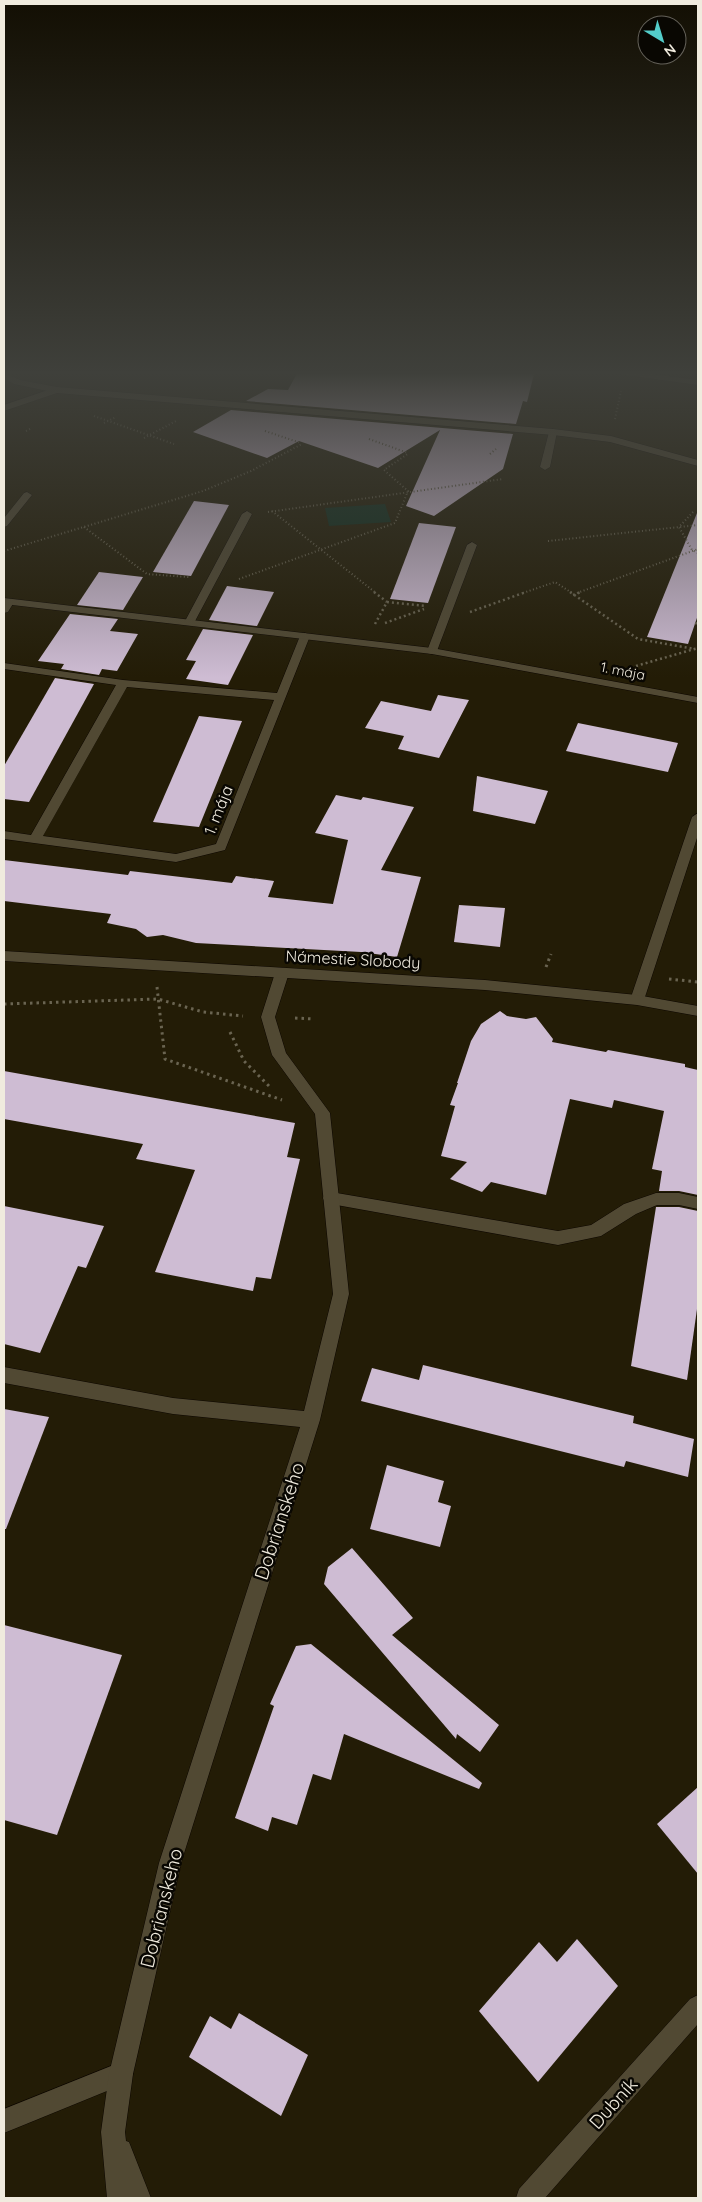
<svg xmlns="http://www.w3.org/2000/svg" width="702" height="2202" font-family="Quicksand,sans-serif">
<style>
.green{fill:#102d1e}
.building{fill:#cebcd3}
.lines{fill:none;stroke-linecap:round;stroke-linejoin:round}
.lane-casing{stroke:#0c0600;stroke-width:1}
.street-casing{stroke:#0c0600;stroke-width:1}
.secondary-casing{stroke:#0c0600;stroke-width:1}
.path-far2{stroke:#6a6451;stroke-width:2;stroke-dasharray:1 2.5;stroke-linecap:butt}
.path-far1{stroke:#6a6451;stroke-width:2.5;stroke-dasharray:2 3;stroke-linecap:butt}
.path{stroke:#6a6451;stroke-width:3;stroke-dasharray:2.5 4;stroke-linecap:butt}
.lane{fill:#514933;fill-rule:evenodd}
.street{fill:#514933;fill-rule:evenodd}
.secondary{fill:#514933;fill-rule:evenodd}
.labels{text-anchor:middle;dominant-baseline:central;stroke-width:5;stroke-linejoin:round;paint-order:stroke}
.far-street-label{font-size:14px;fill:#f0ebde;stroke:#090702}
.street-label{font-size:16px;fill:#f0ebde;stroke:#090702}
.near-street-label{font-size:19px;fill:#f0ebde;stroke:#090702}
</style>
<rect width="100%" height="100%" fill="#231c06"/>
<!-- green -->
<polygon class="green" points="385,504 391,522 329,526 325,508"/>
<!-- building -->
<g class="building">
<polygon points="299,370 535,370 527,402 523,401 516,424 246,401 268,389 288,390"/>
<polygon points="231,410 513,434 503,469 434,516 406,506 440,430 378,468 299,441 267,458 193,432"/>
<polygon points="194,501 229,505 191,576 153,572"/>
<polygon points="697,513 698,615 688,644 647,637"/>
<polygon points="419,523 456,527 428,603 390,599"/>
<polygon points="99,572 143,577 123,610 77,605"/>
<polygon points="227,586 274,592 257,626 209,620"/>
<polygon points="70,614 118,619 110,631 138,634 117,671 102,669 99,675 61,669 64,664 38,661"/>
<polygon points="203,629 253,635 228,685 186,679 196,661 186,660"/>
<polygon points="55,678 94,684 29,802 4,799 4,766"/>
<polygon points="438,695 469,700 439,758 398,749 404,736 365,728 381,701 431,711"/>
<polygon points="199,716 242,721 199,827 153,822"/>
<polygon points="578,723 678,743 668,772 566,751"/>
<polygon points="477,776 548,791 535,824 473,811"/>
<polygon points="336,795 361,800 363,797 414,807 381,870 421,877 397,957 361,952 196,943 163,935 147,937 136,929 107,923 111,914 4,901 4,860 128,875 130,871 232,883 236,876 274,881 268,897 333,904 348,840 315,833"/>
<polygon points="459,905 505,908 500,947 454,942"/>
<polygon points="500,1011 507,1016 526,1019 536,1017 553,1039 552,1042 606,1052 608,1050 685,1064 685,1067 698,1070 698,1195 679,1191 659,1191 662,1171 652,1169 664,1111 614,1100 612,1108 570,1099 546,1195 491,1182 482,1192 450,1179 467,1162 441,1156 455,1106 450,1105 458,1083 457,1083 471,1041 481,1024"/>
<polygon points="4,1071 295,1123 287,1157 300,1159 271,1279 256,1277 253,1291 155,1272 195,1170 136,1159 143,1144 4,1119"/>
<polygon points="4,1206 104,1226 86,1268 78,1266 40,1353 4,1344"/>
<polygon points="656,1207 679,1207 698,1211 698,1302 687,1380 631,1366"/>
<polygon points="423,1365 634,1416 633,1423 694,1439 688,1477 626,1461 624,1467 361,1401 372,1368 419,1380"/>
<polygon points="4,1409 49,1417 6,1529 4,1529"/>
<polygon points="387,1465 444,1481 438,1502 451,1506 440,1547 370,1529"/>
<polygon points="352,1548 413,1618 392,1635 499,1725 480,1752 457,1734 456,1739 324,1584 328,1567"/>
<polygon points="4,1625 122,1655 57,1835 4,1820"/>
<polygon points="311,1644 482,1783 479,1789 344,1734 331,1780 313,1774 297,1825 272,1817 268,1831 235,1818 274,1706 270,1704 296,1646"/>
<polygon points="698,1787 698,1874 657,1824"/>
<polygon points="577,1939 618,1986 538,2082 479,2011 539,1942 557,1962"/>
<polygon points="239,2013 308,2055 281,2116 189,2057 210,2016 231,2029"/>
</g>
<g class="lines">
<!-- lane casing -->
<g class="lane-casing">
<g id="lane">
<polygon points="57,387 61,390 60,392 4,411 4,405"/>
<polygon points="553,429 557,432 550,467 545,470 540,467 549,432"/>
<polygon points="27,492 32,495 7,526 4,527 4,518 24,493"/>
<polygon points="247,511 252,514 194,623 193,625 185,625 184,623 242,514"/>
<polygon points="472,542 477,545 437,651 432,654 428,653 427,651 467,545"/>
<polygon points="9,599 14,602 8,612 4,613 4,602"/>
<path d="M 305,633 L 310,636 L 225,850 L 176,862 L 4,839 L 4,831 L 31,835 L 116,685 L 4,669 L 4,663 L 123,680 L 277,693 L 300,636 ZM 127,687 L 274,700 L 216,844 L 176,854 L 43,836 Z"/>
<polygon points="331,1192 558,1231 591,1225 624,1204 656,1193 679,1193 698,1197 698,1209 679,1205 657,1205 636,1214 601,1236 558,1245 331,1204 325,1202 323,1198 325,1194"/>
<polygon points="121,2062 129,2066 133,2074 129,2082 4,2133 4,2109"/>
</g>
</g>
<!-- street casing -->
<g class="street-casing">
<g id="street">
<polygon points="600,370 621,370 698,380 698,385 604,372"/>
<polygon points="4,373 20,380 57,387 553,429 611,436 698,460 698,466 610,442 553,435 57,393 14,384 4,378"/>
<polygon points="4,598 432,648 698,697 698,703 432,654 4,604"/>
<polygon points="698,813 698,835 644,1000 642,1004 632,1004 630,1000 692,817"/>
<polygon points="282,968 287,970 289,973 275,1017 286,1053 330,1113 349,1294 320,1420 181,1863 133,2074 125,2132 126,2141 129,2142 151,2198 107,2198 101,2132 109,2074 159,1863 300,1427 173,1414 4,1383 4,1367 173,1398 304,1411 333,1294 315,1114 272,1055 261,1017 275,973 277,970"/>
<polygon points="698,1995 698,2024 545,2198 516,2198 519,2189 690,1999"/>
</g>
</g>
<!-- secondary casing -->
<g class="secondary-casing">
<polygon id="secondary" points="4,951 485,980 637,995 698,1006 698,1016 637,1005 485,990 4,961"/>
</g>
<!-- path-far2 -->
<g class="path-far2">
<polyline points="94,416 174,444"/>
<polyline points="615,419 621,391"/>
<polyline points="104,423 116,417"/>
<polyline points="26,431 32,428"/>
<polyline points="265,431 301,443"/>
<polyline points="144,438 176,421"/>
<polyline points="369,439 408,453"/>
<polyline points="490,454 496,449"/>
<polyline points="272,511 376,593"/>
<polyline points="268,512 503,479"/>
<polyline points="693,512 679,527 692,550 698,553"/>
<polyline points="84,527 147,574 189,577"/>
<polyline points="548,541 698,525"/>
<polyline points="4,551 203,491 251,471 302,444"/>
<polyline points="239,579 395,523 408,491 384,470 409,453"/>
<polyline points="523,593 555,582 572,593"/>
<polyline points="577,593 698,549"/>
</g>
<!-- path-far1 -->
<g class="path-far1">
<polyline points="374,592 387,602"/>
<polyline points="570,592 638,639 695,649"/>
<polyline points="573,595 581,592"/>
<polyline points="470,612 526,592"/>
<polyline points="385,623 424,609"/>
<polyline points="695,623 698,624"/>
<polyline points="375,624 387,602 426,606"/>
<polyline points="636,666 698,648"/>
</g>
<!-- path -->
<g class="path">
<polyline points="546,967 551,954"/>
<polyline points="669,979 698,982"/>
<polyline points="157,987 165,1059 282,1100"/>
<polyline points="4,1004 158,999 203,1012 243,1016"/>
<polyline points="295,1018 314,1019"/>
<polyline points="230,1032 244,1061 270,1087"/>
</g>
<!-- lane -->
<use href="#lane" class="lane"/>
<!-- street -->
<use href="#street" class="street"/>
<!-- secondary -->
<use href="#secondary" class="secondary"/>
</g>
<!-- sky -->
<linearGradient id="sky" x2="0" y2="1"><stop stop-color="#130f03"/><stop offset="0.55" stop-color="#3f403b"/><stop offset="1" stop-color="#3f403b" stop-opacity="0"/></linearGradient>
<rect width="702" height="678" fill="url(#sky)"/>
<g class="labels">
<!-- far-street labels -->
<g class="far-street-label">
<text transform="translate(623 671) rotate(11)">1. mája</text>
</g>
<!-- street labels -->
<g class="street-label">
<text transform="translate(218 810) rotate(-68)">1. mája</text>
<text transform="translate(353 959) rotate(3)">Námestie Slobody</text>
</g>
<!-- near-street labels -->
<g class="near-street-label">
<text transform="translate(279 1521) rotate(-72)">Dobrianskeho</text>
<text transform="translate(161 1908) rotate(-76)">Dobrianskeho</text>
<text transform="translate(613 2103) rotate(-48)">Dubník</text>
</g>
</g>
<!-- border -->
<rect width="702" height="2202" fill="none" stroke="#f0ebde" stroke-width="10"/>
<!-- north arrow -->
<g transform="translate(662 40) rotate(142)"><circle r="24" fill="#090702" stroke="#65625a"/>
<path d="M0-4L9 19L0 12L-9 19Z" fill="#53cdca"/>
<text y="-8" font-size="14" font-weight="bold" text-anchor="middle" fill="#f0ebde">N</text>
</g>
</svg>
